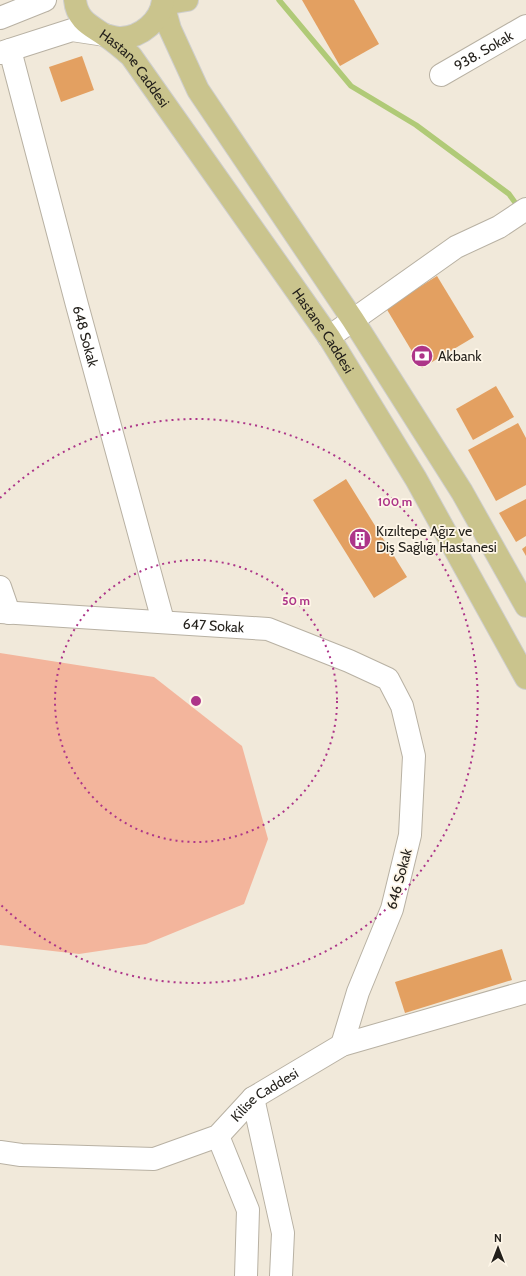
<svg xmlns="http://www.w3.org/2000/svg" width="526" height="1276" font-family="Cabin,sans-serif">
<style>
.green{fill:#f3b59c}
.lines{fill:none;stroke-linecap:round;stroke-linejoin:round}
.stream{stroke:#b0ca77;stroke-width:5.5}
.building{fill:#e3a061}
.minor-casing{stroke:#b8b1a3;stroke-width:24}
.major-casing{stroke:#cececd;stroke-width:24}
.minor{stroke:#fff;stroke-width:22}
.major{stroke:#cac48d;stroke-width:22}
.ring{fill:none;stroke:#ad3589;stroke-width:2;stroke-dasharray:2 4}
.labels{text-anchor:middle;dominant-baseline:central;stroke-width:3.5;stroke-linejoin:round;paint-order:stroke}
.street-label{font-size:14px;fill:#221f1a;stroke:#fef6e8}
.poi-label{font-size:14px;fill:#221f1a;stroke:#fef6e8;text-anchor:start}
.centre{fill:#ad3589;stroke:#fef6e8;stroke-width:2}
.ring-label{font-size:12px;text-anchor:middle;font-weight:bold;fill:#ad3589;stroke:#fef6e8;stroke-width:3.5;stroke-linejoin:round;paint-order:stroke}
</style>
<rect width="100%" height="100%" fill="#f1e9da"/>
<!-- green -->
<polygon class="green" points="0,653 154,677 242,746 268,839 244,904 146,944 79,954 0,945"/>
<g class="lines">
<!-- stream -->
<polyline class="stream" points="279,0 351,86 416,125 509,194 519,208"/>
</g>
<!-- building -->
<g class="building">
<polygon points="302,0 354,0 379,44 340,66"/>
<polygon points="82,56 94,90 61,102 49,67"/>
<polygon points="437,276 474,337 422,368 386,308"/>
<polygon points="496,386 514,417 473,440 456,409"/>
<polygon points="518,423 526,438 526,485 496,501 468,450"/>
<polygon points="346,479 407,577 374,598 313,500"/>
<polygon points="526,499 526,536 516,542 499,513"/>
<polygon points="526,546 526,556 522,549"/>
<polygon points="502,949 512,980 405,1013 395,982"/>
</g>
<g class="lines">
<!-- minor casing -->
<g class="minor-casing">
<g id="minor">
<polyline points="0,18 45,0"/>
<path id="s1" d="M 10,50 L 77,305 L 163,621"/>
<polyline points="0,53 72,30 105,35"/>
<path id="s2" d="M 441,75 L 526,26"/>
<polyline points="329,337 456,247 499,227 526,209"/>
<polyline points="0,587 9,613"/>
<path id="s3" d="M 0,612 L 268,629 L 349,661 L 388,679 L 402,706 L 414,756 L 410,835 L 392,909 L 358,992 L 342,1045"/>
<polyline points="253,1098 283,1233 281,1276"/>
<polyline points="218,1136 248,1210 246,1276"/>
<path id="s4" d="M 0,1152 L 21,1155 L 154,1159 L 218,1136 L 253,1098 L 342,1045 L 526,992"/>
</g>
</g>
<!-- major casing -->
<g class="major-casing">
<g id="major">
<path id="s5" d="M 75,0 C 77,21 92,26 106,36 C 115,42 123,49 131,56 L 329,337 L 416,479 L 526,678"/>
<polyline points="163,4 170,29 198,90 353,320 462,492 526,606"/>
<polyline points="163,4 187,0"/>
<path d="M 105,35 C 110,36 116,38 121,38 C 141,37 161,21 163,0"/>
</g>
</g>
<!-- minor -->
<use href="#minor" class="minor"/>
<!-- major -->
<use href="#major" class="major"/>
</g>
<!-- distance rings -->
<g class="ring">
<circle cx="196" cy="701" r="141"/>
<path d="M0 498A282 282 0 1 1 0 904"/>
</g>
<!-- icons -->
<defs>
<g id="bank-disc" transform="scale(1.15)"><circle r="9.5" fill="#ad3589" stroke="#fef6e8"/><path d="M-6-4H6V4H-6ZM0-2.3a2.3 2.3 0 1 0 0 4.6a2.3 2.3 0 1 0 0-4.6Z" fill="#fff"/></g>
<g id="building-disc" transform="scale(1.15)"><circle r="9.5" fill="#ad3589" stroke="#fef6e8"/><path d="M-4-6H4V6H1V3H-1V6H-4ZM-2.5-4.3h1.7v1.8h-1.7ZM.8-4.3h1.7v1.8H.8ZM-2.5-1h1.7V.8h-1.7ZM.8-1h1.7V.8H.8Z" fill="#fff"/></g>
</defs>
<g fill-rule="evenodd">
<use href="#bank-disc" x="422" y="356"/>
<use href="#building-disc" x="360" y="539"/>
</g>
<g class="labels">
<!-- street labels -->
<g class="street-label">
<text stroke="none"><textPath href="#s2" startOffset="49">938. Sokak</textPath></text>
<text stroke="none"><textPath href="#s5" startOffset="93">Hastane Caddesi</textPath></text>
<text stroke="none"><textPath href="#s5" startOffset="417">Hastane Caddesi</textPath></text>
<text stroke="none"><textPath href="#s1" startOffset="296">648 Sokak</textPath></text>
<text stroke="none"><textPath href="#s3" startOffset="214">647 Sokak</textPath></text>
<text transform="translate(399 879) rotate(-75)">646 Sokak</text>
<text stroke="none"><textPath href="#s4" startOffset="285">Kilise Caddesi</textPath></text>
</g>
<!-- poi labels -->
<g class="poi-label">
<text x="438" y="356">Akbank</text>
<text x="376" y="531">Kızıltepe Ağız ve<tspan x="376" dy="16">Diş Sağlığı Hastanesi</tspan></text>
</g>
</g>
<circle cx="196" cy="701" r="6" class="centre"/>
<g class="ring-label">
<text x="395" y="506">100 m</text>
<text x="296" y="605">50 m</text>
</g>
<!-- north arrow -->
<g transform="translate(498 1248)" stroke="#fef6e8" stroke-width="3" paint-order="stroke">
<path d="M0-3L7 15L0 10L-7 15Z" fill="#221f1a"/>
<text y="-6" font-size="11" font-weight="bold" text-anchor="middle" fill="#221f1a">N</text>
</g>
</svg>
